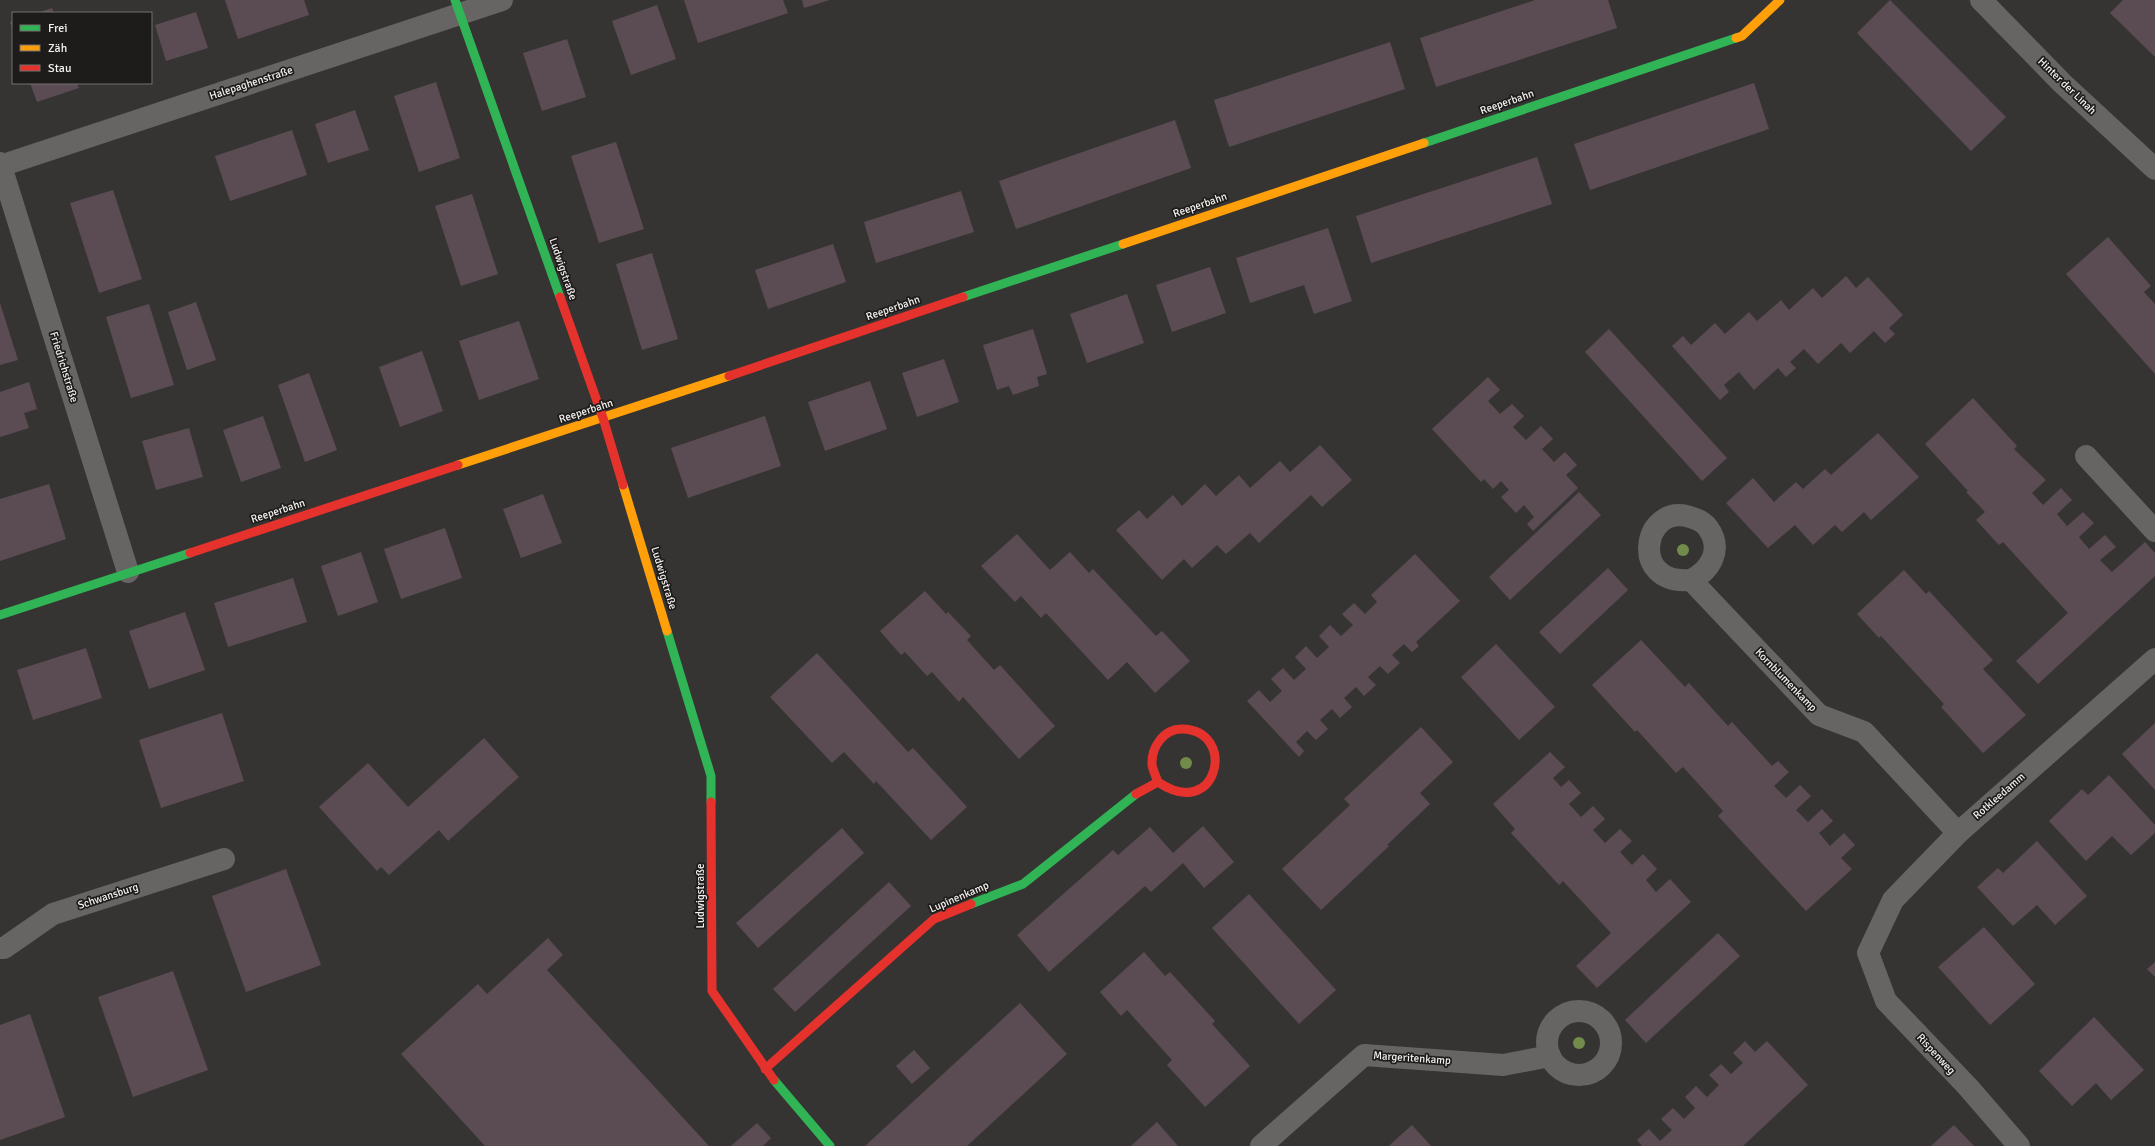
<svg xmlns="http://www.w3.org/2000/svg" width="2155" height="1146" font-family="Signika,sans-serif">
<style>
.building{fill:#5b4c53}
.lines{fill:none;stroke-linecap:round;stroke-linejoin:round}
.street{stroke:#666563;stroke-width:22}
.fast{stroke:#30b455;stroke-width:9}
.slow{stroke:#ff9f0a;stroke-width:9}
.jam{stroke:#e5322d;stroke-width:9}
.tree{fill:#708b4a}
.labels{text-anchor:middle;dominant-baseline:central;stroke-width:3.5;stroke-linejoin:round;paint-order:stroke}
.street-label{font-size:11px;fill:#f3f0ee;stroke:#1e1c1a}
</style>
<rect width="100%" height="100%" fill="#363432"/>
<!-- building -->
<g class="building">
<polygon points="225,0 304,0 309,15 238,39"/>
<polygon points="684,0 783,0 788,13 698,43"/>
<polygon points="802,0 830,0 804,8"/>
<polygon points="1535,0 1608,0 1617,28 1436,87 1420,38"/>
<polygon points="1890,0 2006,117 1971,151 1857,33"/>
<polygon points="2123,0 2155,0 2155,57 2110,13"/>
<polygon points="657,5 676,59 631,75 612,21"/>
<polygon points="52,8 54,13 37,13"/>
<polygon points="196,12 208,48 166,61 155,25"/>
<polygon points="13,20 13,30 10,22"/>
<polygon points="567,39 586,97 542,111 523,53"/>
<polygon points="1390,42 1405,89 1229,147 1214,100"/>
<polygon points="436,82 460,158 419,172 394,96"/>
<polygon points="30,83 77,83 79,88 37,102"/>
<polygon points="1754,83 1769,129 1590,190 1574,144"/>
<polygon points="355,110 369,150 328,163 315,124"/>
<polygon points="1175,120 1191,168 1016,229 999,181"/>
<polygon points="292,130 307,175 230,201 215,156"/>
<polygon points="616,142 644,229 599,243 571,156"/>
<polygon points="1537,157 1552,204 1371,263 1356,216"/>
<polygon points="113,190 142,279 99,293 70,203"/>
<polygon points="961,191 974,232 876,263 864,222"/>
<polygon points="472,194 498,274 461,286 435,206"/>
<polygon points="1328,228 1352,301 1314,314 1304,285 1250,303 1236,258"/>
<polygon points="2108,237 2151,286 2144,292 2155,304 2155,374 2066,274"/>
<polygon points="833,244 846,282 768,309 755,270"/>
<polygon points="652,253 678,339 642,350 616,264"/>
<polygon points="1210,267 1226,313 1172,332 1156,285"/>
<polygon points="1846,276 1856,288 1868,277 1903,315 1889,328 1895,334 1885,343 1874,331 1850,353 1841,343 1818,364 1804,349 1790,362 1796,368 1786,377 1778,368 1754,390 1739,372 1724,385 1729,392 1720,400 1672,346 1683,336 1691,345 1715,323 1725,334 1749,312 1757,321 1781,300 1789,310 1813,288 1822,298"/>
<polygon points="1127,294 1144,343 1087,363 1070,314"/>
<polygon points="196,302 216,360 187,370 168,312"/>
<polygon points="0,303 18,360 0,365"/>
<polygon points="149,304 174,385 131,398 106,317"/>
<polygon points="519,321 539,379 479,400 459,341"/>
<polygon points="1033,329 1047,374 1037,377 1039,386 1013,395 1009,386 997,390 983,345"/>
<polygon points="1609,329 1727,458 1702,481 1585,352"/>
<polygon points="422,351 443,411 400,427 379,367"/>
<polygon points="944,359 959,402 917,417 902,373"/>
<polygon points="309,373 337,450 305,462 278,385"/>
<polygon points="1488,377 1500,390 1488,401 1500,414 1512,404 1524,416 1513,427 1526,440 1541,426 1553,439 1542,449 1554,462 1565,452 1577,465 1566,475 1578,488 1533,531 1527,524 1534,517 1524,505 1516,513 1501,497 1509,490 1501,481 1493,489 1484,479 1481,482 1432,429"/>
<polygon points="870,381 887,429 825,451 808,402"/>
<polygon points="29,382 37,409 24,413 29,428 0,437 0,392"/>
<polygon points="1973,398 2017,446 2014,449 2046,480 2032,493 2043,505 2061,488 2072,500 2057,514 2067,526 2083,512 2094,523 2079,537 2089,549 2105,535 2116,547 2100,560 2112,572 2145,542 2155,553 2155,576 2038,684 2016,661 2068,613 2003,542 1999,545 1976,520 1985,512 1966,492 1968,491 1925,444"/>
<polygon points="263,416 281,468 241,482 223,430"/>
<polygon points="765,416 781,466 688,498 671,448"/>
<polygon points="189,428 203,477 156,490 142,441"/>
<polygon points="1878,433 1919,477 1871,520 1864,512 1842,532 1835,525 1813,545 1795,525 1768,548 1726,503 1753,478 1774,502 1796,482 1803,489 1825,469 1831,475"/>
<polygon points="1320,445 1352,480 1322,507 1311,495 1259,543 1250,533 1226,554 1217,545 1192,568 1184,559 1162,580 1116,530 1139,510 1147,519 1173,495 1182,506 1205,484 1216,496 1239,475 1250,488 1280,461 1290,472"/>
<polygon points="49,484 66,539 0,561 0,499"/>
<polygon points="1579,492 1601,515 1510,600 1489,577"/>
<polygon points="543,494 562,543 521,558 503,509"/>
<polygon points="445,528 462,578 401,599 384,549"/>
<polygon points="1017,534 1050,570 1070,552 1089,573 1093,569 1156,636 1162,631 1190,661 1155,693 1127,662 1108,680 1046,613 1041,618 1021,596 1015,602 981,566"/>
<polygon points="361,552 378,602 338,616 321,566"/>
<polygon points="1415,554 1460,601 1416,642 1419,646 1412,652 1404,644 1392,655 1400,663 1388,674 1380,666 1368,677 1376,685 1364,696 1356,687 1344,698 1352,707 1340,718 1332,709 1320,720 1328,729 1316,740 1307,731 1296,742 1304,751 1299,757 1247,701 1259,690 1270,702 1282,691 1271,679 1283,668 1294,680 1306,669 1295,657 1306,646 1317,658 1329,647 1319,636 1330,625 1341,636 1353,625 1342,614 1354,603 1365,614 1377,602 1371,595"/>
<polygon points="1608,568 1628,590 1560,654 1539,632"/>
<polygon points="1904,570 1926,594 1929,591 1993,660 1983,669 2026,715 1983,753 1941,707 1944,704 1881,636 1879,638 1857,614"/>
<polygon points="293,578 307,622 228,647 214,603"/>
<polygon points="925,591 946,614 948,612 971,636 967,640 994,670 1000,665 1055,726 1019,759 963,697 959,702 932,672 927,676 905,652 901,655 880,631"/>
<polygon points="185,612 205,670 149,689 129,631"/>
<polygon points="1641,640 1685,687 1689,683 1728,726 1732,722 1772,766 1778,761 1789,772 1774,786 1786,798 1800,785 1811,796 1796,810 1808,822 1822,809 1833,821 1819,833 1830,846 1844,833 1855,845 1841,858 1852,869 1806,911 1718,816 1723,811 1683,767 1676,773 1637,730 1635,732 1592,685"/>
<polygon points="1496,644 1555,707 1519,740 1461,677"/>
<polygon points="86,648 102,698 33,720 17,670"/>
<polygon points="817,653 908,752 913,748 967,807 931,840 876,781 874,784 844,752 832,763 770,697"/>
<polygon points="222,713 244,781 161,808 139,740"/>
<polygon points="2155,723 2155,790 2122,754"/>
<polygon points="1421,727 1453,762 1420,793 1430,804 1387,845 1389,846 1321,910 1282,869 1350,805 1344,799"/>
<polygon points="484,738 519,777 448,841 439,830 389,875 381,867 377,871 319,807 368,763 408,807"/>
<polygon points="1550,752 1565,767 1553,778 1561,787 1569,780 1581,793 1569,804 1581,817 1593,806 1605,819 1593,830 1605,843 1620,829 1632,841 1620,852 1632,865 1643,854 1657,869 1646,880 1656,892 1670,879 1691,902 1597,988 1576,966 1611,933 1563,881 1559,885 1511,833 1515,829 1493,804"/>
<polygon points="2109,775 2155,825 2155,833 2131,855 2112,836 2086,861 2049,821 2082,789 2088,795"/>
<polygon points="1203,826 1234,862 1204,888 1183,863 1151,892 1145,886 1049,972 1017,935 1113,850 1118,855 1150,827 1173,853"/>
<polygon points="842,828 864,853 758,948 736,923"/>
<polygon points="2037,841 2087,896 2055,925 2037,905 2013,926 1977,887 1998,868 2003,873"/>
<polygon points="286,869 321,965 246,992 212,896"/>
<polygon points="889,882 911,906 795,1012 773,989"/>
<polygon points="1249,894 1336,990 1299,1024 1212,928"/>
<polygon points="1984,927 2035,984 1990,1025 1938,967"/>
<polygon points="1718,933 1740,956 1646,1043 1625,1020"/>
<polygon points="548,938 563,955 547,970 709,1146 485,1146 401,1054 478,984 487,994"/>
<polygon points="1144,952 1165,976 1170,972 1215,1021 1212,1024 1250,1066 1205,1107 1167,1065 1172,1060 1127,1010 1121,1016 1100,992"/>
<polygon points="2155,962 2155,977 2147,969"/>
<polygon points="173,971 208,1070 133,1097 98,997"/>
<polygon points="1020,1003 1067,1054 967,1146 865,1146"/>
<polygon points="30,1014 65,1117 0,1140 0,1025"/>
<polygon points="2094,1017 2144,1070 2111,1100 2096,1083 2072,1106 2039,1071"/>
<polygon points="1745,1041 1755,1052 1767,1041 1808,1085 1743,1146 1642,1146 1637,1140 1649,1129 1660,1141 1672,1130 1661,1119 1673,1108 1684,1119 1695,1108 1685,1097 1696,1086 1707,1097 1719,1085 1709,1075 1721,1064 1731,1074 1743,1063 1733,1053"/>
<polygon points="914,1050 930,1068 912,1084 896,1066"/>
<polygon points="1157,1122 1178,1146 1131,1146"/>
<polygon points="757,1123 771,1138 763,1146 731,1146"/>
<polygon points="1412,1125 1431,1146 1389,1146 1392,1143"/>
<polygon points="1954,1125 1974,1146 1931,1146"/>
</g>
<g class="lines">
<!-- street -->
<g class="street">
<polyline points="1981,0 2062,83 2155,169"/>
<polyline points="0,163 128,572"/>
<polyline points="0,166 502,0"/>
<polyline points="2086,456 2155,531"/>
<path d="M 1691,580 C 1628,586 1643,502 1690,517 C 1697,519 1704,522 1708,528 C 1723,549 1711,570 1691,580 L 1819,715 L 1864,732 L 1958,833"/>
<polyline points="0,948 4,948 53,914 224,859"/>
<circle cx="1579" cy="1043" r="32"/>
<polyline points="1261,1146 1364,1055 1503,1065 1550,1056"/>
<polyline points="2019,1146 1968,1087 1886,1001 1868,953 1893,900 1958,833 2155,659"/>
</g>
<!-- fast -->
<g class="fast">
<polyline points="455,0 560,297"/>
<polyline points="1424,143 1736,38"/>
<polyline points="963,297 1123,244"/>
<polyline points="0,615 190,553"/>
<polyline points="667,631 711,776 711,802"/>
<polyline points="971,904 1023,884 1136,794"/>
<polyline points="774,1080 830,1146"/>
</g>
<!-- slow -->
<g class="slow">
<polyline points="1736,38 1742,36 1780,0"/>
<polyline points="1123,244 1424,143"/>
<polyline points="458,465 729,376"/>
<polyline points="623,485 667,631"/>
</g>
<!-- jam -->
<g class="jam">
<polyline points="560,297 603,418 623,485"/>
<polyline points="729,376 963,297"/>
<polyline points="190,553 458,465"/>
<path d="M 1136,794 L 1158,782 C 1218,823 1238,730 1182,729 C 1163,729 1151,748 1152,765 C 1153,770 1156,777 1158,782"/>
<polyline points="711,802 712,991 774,1080"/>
<polyline points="765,1069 934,919 971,904"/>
</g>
</g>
<!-- trees -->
<g class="tree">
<circle cx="1683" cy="550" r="6"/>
<circle cx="1186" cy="763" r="6"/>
<circle cx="1579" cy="1043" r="6"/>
</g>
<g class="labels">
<!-- street labels -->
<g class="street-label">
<text transform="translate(251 83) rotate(-18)">Halepaghenstraße</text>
<text transform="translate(2067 86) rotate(44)">Hinter der Linah</text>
<text transform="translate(1507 102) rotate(-19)">Reeperbahn</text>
<text transform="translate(1200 205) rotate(-19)">Reeperbahn</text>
<text transform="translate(563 269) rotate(71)">Ludwigstraße</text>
<text transform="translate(893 308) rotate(-19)">Reeperbahn</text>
<text transform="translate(64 367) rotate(73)">Friedrichstraße</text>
<text transform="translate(586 411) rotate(-18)">Reeperbahn</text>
<text transform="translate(278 511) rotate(-18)">Reeperbahn</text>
<text transform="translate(664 578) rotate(73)">Ludwigstraße</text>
<text transform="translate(1786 680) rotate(46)">Kornblumenkamp</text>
<text transform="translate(1999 796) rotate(-41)">Rotkleedamm</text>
<text transform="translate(108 896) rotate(-18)">Schwansburg</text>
<text transform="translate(700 896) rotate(-90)">Ludwigstraße</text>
<text transform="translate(959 897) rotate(-23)">Lupinenkamp</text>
<text transform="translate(1936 1054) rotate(47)">Rispenweg</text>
<text transform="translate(1412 1058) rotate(4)">Margeritenkamp</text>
</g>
</g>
<!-- legend -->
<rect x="12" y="12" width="140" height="72" fill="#1e1c1a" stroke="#73716f"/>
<rect x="20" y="25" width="20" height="6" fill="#30b455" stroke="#73716f"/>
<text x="48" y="32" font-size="12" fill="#f3f0ee">Frei</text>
<rect x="20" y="45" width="20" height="6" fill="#ff9f0a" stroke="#73716f"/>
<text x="48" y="52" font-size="12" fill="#f3f0ee">Zäh</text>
<rect x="20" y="65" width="20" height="6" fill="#e5322d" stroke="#73716f"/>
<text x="48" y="72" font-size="12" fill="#f3f0ee">Stau</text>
</svg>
